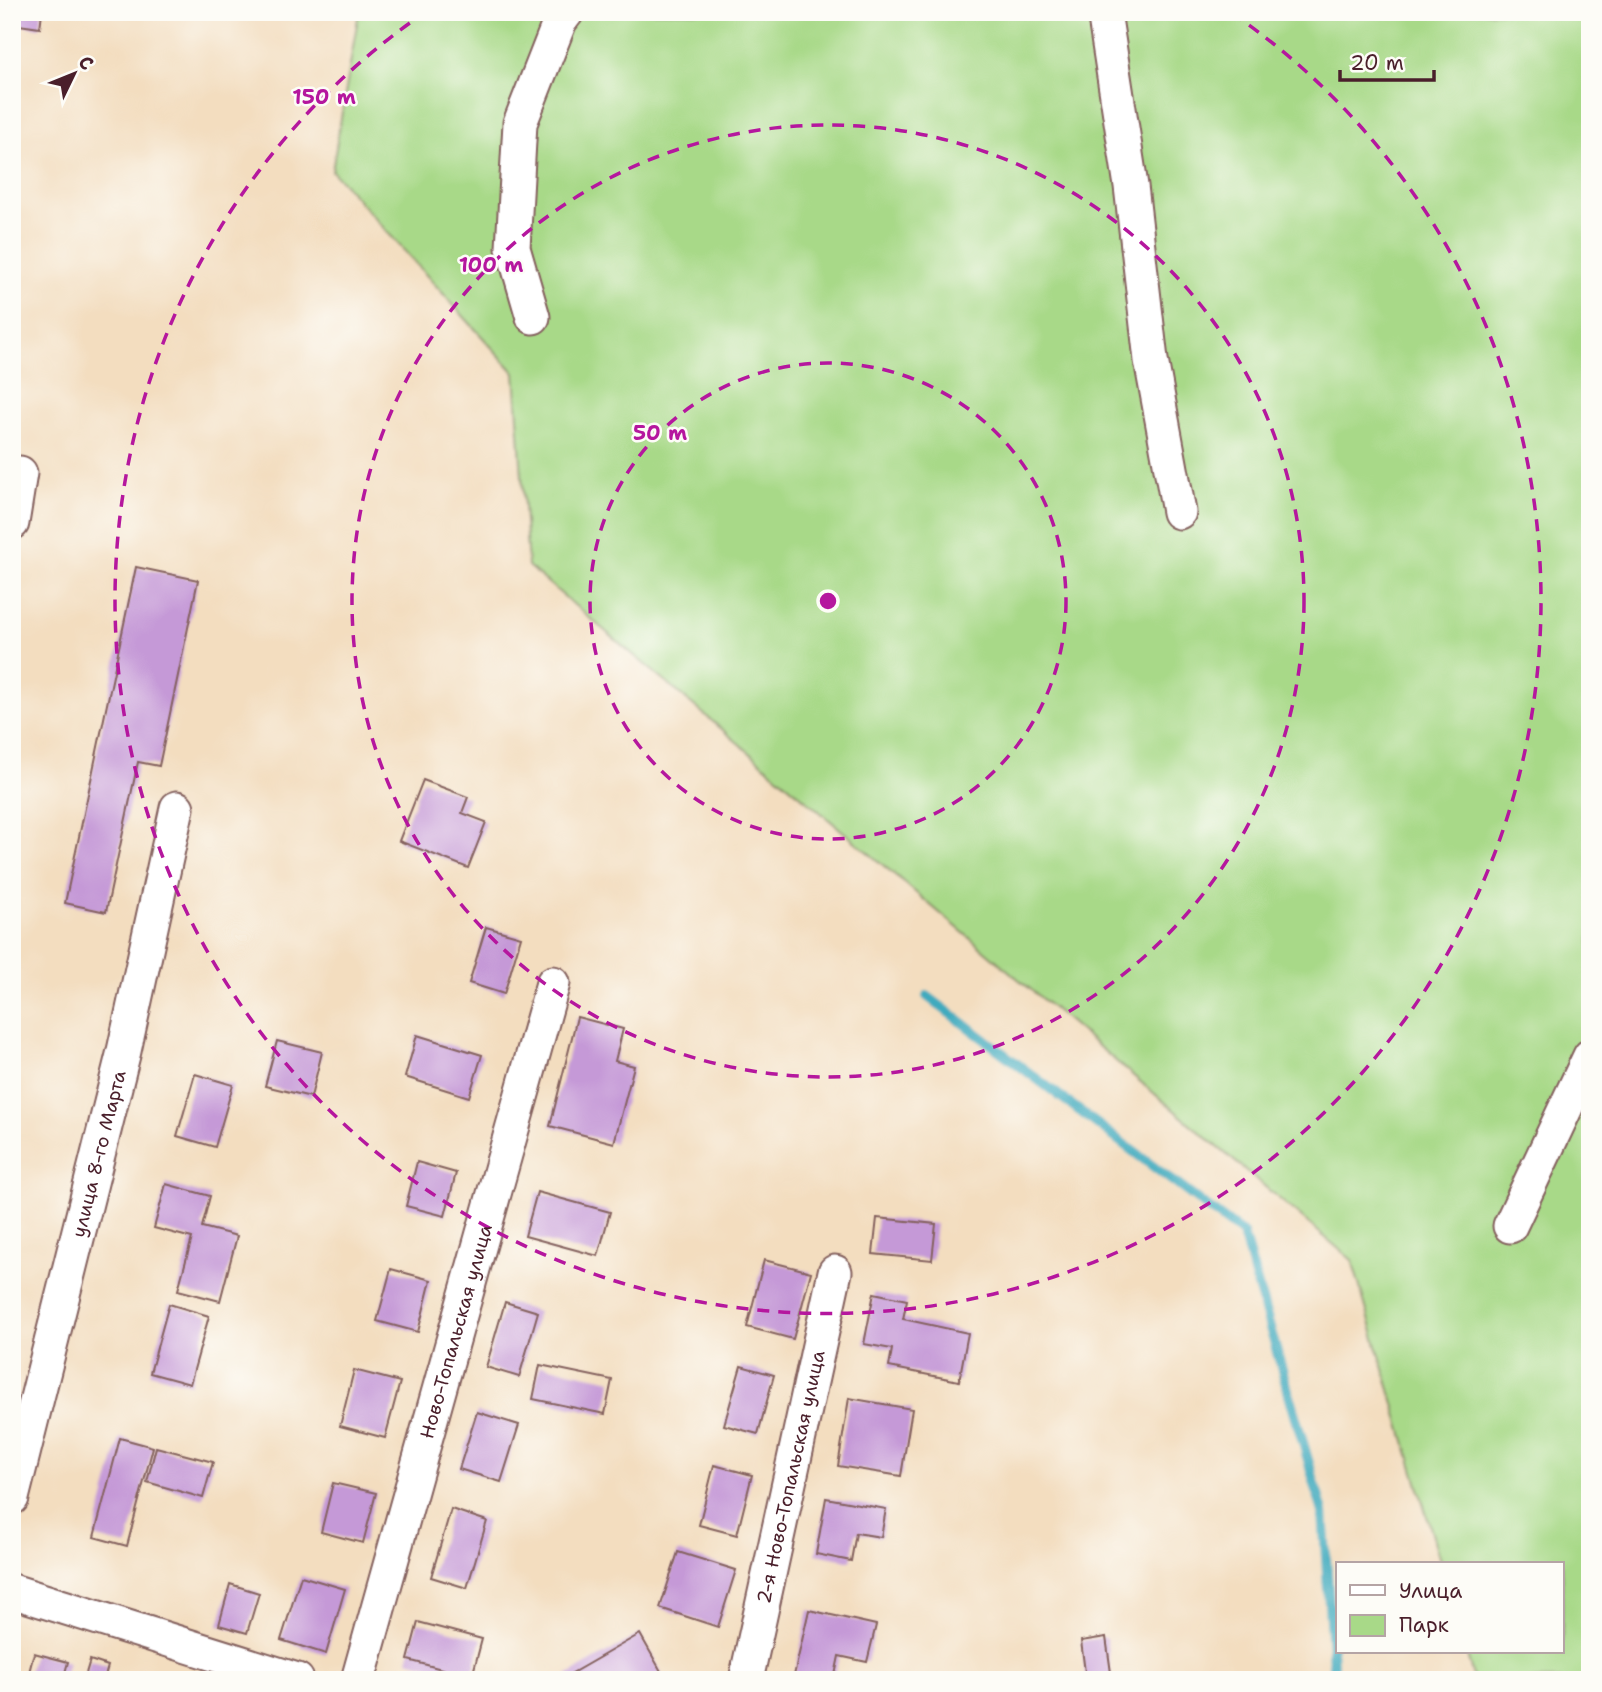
<svg xmlns="http://www.w3.org/2000/svg" width="1602" height="1692" font-family="'Shantell Sans',sans-serif">
<style>
.green{fill:#a8d988;stroke:#797c5a;stroke-width:2}
.lines{fill:none;stroke-linecap:round;stroke-linejoin:round}
.stream{stroke:#3faabe;stroke-width:10}
.building{fill:#c599d7}
.minor-casing{stroke:#85625f;stroke-width:37}
.minor{stroke:#fff;stroke-width:33}
.ring{fill:none;stroke:#b5179e;stroke-width:3.5;stroke-dasharray:12 9}
.labels{text-anchor:middle;dominant-baseline:central;stroke-width:5;stroke-linejoin:round;paint-order:stroke}
.street-label{font-size:19px;fill:#4a1f2b;stroke:#fdfcf7}
.centre{fill:#b5179e;stroke:#fdfcf7;stroke-width:3.5}
.ring-label{font-size:21px;text-anchor:middle;font-weight:bold;fill:#b5179e;stroke:#fdfcf7;stroke-width:5;stroke-linejoin:round;paint-order:stroke}
</style>
<rect width="100%" height="100%" fill="#fdfcf7"/>
<filter id="ink" filterUnits="userSpaceOnUse"><feTurbulence type="fractalNoise" baseFrequency=".0143" numOctaves="2"/><feDisplacementMap in="SourceGraphic" scale="14" xChannelSelector="R" yChannelSelector="G"/><feConvolveMatrix kernelMatrix="1 2 1 2 8 2 1 2 1" color-interpolation-filters="sRGB"/></filter>
<filter id="wash" filterUnits="userSpaceOnUse"><feTurbulence type="fractalNoise" baseFrequency=".00686" numOctaves="4" result="noise"/><feDisplacementMap in="SourceGraphic" scale="28" xChannelSelector="R" yChannelSelector="G"/><feGaussianBlur stdDeviation="1.57" result="paint"/><feColorMatrix in="noise" values="0 0 0 0 0 0 0 0 0 0 0 0 0 0 0 0 0 1.4 0 .05"/><feComposite in="paint" operator="in"/></filter>
<g filter="url(#wash)">
<rect width="100%" height="100%" fill="#f3ddbf"/>
<!-- green -->
<polygon class="green" points="359,12 1590,12 1590,1680 1474,1680 1466,1652 1562,1652 1562,1564 1441,1564 1352,1260 528,566 515,373 332,171"/>
<g class="lines">
<!-- stream -->
<polyline class="stream" points="927,996 1243,1234 1323,1512 1334,1680"/>
</g>
<g id="blocks">
<!-- building -->
<g class="building">
<polygon points="12,12 42,12 40,28 12,24"/>
<polygon points="136,567 198,580 159,766 138,762 106,912 65,903"/>
<polygon points="423,780 468,797 462,813 486,822 468,868 399,841"/>
<polygon points="486,927 521,937 504,994 469,983"/>
<polygon points="577,1017 623,1029 615,1061 634,1066 614,1143 550,1126"/>
<polygon points="417,1035 482,1055 469,1097 405,1077"/>
<polygon points="277,1041 322,1052 311,1097 265,1086"/>
<polygon points="195,1074 233,1085 215,1147 177,1136"/>
<polygon points="417,1162 456,1173 445,1216 406,1206"/>
<polygon points="166,1184 210,1196 202,1227 237,1236 220,1301 178,1290 192,1238 154,1228"/>
<polygon points="537,1192 610,1212 598,1256 525,1236"/>
<polygon points="877,1218 936,1224 932,1260 873,1254"/>
<polygon points="764,1260 811,1272 793,1339 747,1327"/>
<polygon points="391,1269 431,1280 418,1332 377,1321"/>
<polygon points="874,1293 907,1300 903,1319 968,1333 959,1381 889,1367 892,1349 864,1344"/>
<polygon points="505,1302 538,1312 519,1377 486,1367"/>
<polygon points="169,1304 209,1316 190,1384 150,1373"/>
<polygon points="540,1365 612,1380 605,1414 533,1399"/>
<polygon points="741,1366 774,1375 758,1434 724,1425"/>
<polygon points="354,1370 400,1382 385,1438 340,1426"/>
<polygon points="849,1398 912,1409 901,1476 838,1466"/>
<polygon points="477,1412 519,1425 501,1482 459,1469"/>
<polygon points="120,1438 153,1447 127,1546 94,1537"/>
<polygon points="156,1447 213,1462 203,1498 147,1482"/>
<polygon points="714,1465 752,1475 737,1535 699,1525"/>
<polygon points="333,1483 376,1493 363,1543 321,1532"/>
<polygon points="826,1498 886,1509 881,1537 856,1533 851,1561 816,1554"/>
<polygon points="451,1509 487,1521 467,1588 431,1577"/>
<polygon points="678,1552 736,1570 718,1627 660,1608"/>
<polygon points="301,1576 345,1589 326,1654 281,1640"/>
<polygon points="230,1584 259,1593 247,1633 219,1625"/>
<polygon points="809,1610 876,1625 867,1662 839,1656 834,1680 793,1680"/>
<polygon points="418,1622 482,1639 472,1677 408,1660"/>
<polygon points="640,1634 662,1673 649,1680 560,1680"/>
<polygon points="1106,1637 1112,1680 1086,1680 1081,1641"/>
<polygon points="34,1653 68,1662 63,1680 27,1680"/>
<polygon points="90,1660 108,1666 104,1680 84,1680"/>
</g>
</g>
</g>
<g filter="url(#ink)">
<use href="#blocks" fill-opacity="0" stroke="#85625f" stroke-width="2"/>
<g class="lines">
<!-- minor casing -->
<g class="minor-casing">
<g id="minor">
<polyline points="1104,12 1131,186 1151,360 1179,512"/>
<polyline points="533,317 513,248 520,123 560,21 567,12"/>
<polyline points="12,523 20,473"/>
<polyline points="1510,1226 1590,1056"/>
<path id="s1" d="M 12,1498 L 124,1051 L 177,808"/>
<polyline points="12,1591 297,1680"/>
<path id="s2" d="M 358,1680 L 553,983"/>
<path id="s3" d="M 746,1680 L 835,1272"/>
</g>
</g>
<!-- minor -->
<use href="#minor" class="minor"/>
</g>
</g>
<!-- distance rings -->
<g class="ring">
<circle cx="828" cy="601" r="238"/>
<circle cx="828" cy="601" r="476"/>
<path d="M1232 13A713 713 0 1 1 424 13"/>
</g>
<g class="labels">
<!-- street labels -->
<g class="street-label">
<text stroke="none"><textPath href="#s1" startOffset="355">улица 8-го Марта</textPath></text>
<text stroke="none"><textPath href="#s2" startOffset="362">Ново-Топальская улица</textPath></text>
<text stroke="none"><textPath href="#s3" startOffset="208">2-я Ново-Топальская улица</textPath></text>
</g>
</g>
<circle cx="828" cy="601" r="10" class="centre"/>
<g class="ring-label">
<text x="324" y="104">150 m</text>
<text x="491" y="272">100 m</text>
<text x="660" y="440">50 m</text>
</g>
<!-- margin -->
<rect width="1602" height="1692" fill="none" stroke="#fdfcf7" stroke-width="42"/>
<!-- legend -->
<rect x="1336" y="1562" width="228" height="91" fill="#fdfcf7" stroke="#b5a4a5" stroke-width="2"/>
<rect x="1350" y="1585" width="35" height="10" fill="#ffffff" stroke="#b5a4a5" stroke-width="2"/>
<text x="1399" y="1598" font-size="21" fill="#4a1f2b">Улица</text>
<rect x="1350" y="1615" width="35" height="21" fill="#a8d988" stroke="#b5a4a5" stroke-width="2"/>
<text x="1399" y="1632" font-size="21" fill="#4a1f2b">Парк</text>
<!-- north arrow -->
<g transform="translate(74 74) rotate(47)" stroke="#fdfcf7" stroke-width="5" paint-order="stroke">
<path d="M0-5L12 26L0 18L-12 26Z" fill="#4a1f2b"/>
<text y="-10" font-size="19" font-weight="bold" text-anchor="middle" fill="#4a1f2b">С</text>
</g>
<!-- scale -->
<path d="M1340 70v10h94v-10" fill="none" stroke="#4a1f2b" stroke-width="3.5"/>
<text x="1350" y="70" font-size="21" fill="#4a1f2b" stroke="#fdfcf7" stroke-width="5" paint-order="stroke">20 m</text>
</svg>
